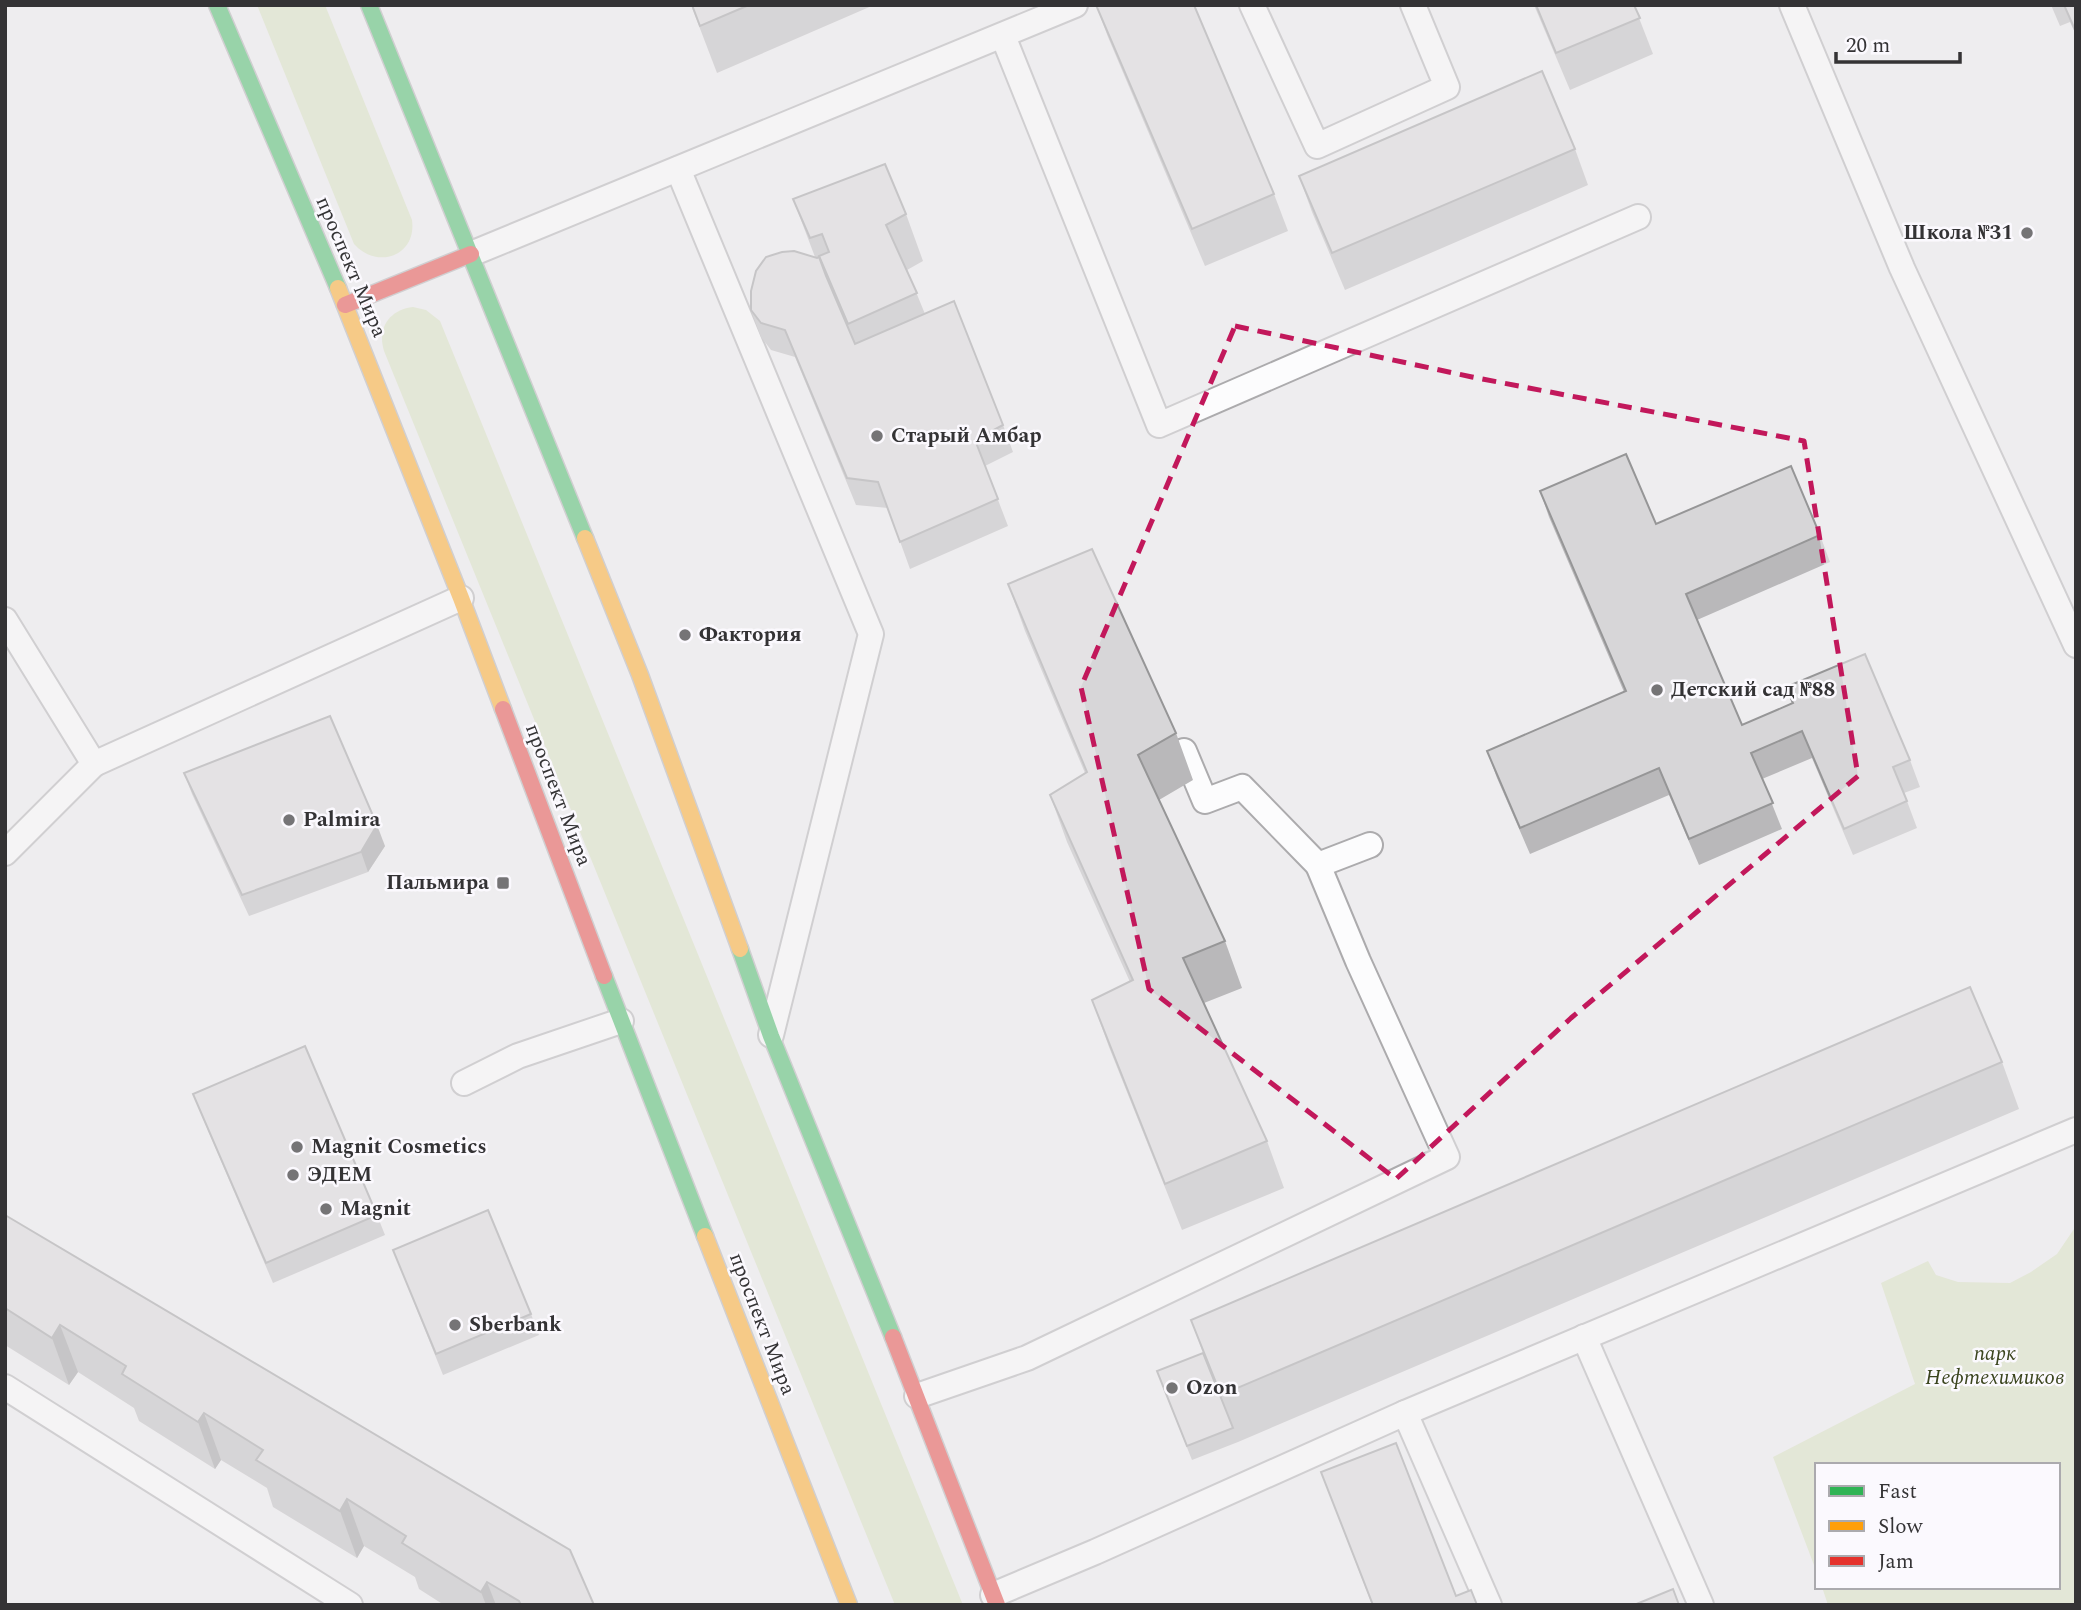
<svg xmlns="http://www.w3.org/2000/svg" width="2081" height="1610" font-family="Spectral,serif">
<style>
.green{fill:#d5dfbb}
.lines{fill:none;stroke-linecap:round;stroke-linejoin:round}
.lane-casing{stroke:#acabad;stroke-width:28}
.fast-casing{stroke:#acabad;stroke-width:19}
.slow-casing{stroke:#acabad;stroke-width:19}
.jam-casing{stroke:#acabad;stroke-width:19}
.lane{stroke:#fcfcfd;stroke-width:24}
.fast{stroke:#30b455;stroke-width:16}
.slow{stroke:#ff9f0a;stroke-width:16}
.jam{stroke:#e5322d;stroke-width:16}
.wall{fill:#b9b8ba}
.shaded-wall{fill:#969697}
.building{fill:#d7d6d8;stroke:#969697;stroke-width:2}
.marked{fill:none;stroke:#c2185b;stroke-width:5;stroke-dasharray:14 9;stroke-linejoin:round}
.poi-dot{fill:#757476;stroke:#fbf9fe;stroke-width:2.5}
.labels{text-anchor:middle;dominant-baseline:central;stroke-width:5;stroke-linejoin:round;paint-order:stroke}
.poi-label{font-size:21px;font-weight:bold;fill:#343335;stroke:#fbf9fe;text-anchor:start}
.street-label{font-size:21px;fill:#343335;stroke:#fbf9fe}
.park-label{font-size:21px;font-style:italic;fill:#3a441d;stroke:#fbf9fe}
</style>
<rect width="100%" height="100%" fill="#eeedef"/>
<!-- green -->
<g class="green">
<path d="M 257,5 L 325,5 L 412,220 C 417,256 377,270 354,244 Z"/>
<path d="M 413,307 L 426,310 L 440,321 L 963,1605 L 895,1605 L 384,351 C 377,328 389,310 413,307 Z"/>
<polygon points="2076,1226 2076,1605 1828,1605 1822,1587 2058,1587 2058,1465 1817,1465 1817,1573 1773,1457 1915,1384 1881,1283 1928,1261 1936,1275 1958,1282 2010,1283 2031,1272 2057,1254"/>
</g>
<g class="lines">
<!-- lane casing -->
<g class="lane-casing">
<g id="lane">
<polyline points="1252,5 1317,146 1447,87 1413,5"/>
<polyline points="1792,5 1902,268 2076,645"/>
<polyline points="1003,36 1159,425 1638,217"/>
<polyline points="678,169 871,634 771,1035"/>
<polyline points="471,254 1075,5"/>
<polyline points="5,620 94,764 461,598"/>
<polyline points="1184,751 1205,801 1242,787 1318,865"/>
<polyline points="5,853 94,764"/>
<polyline points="464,1083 518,1056 621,1021"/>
<polyline points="1584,1337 1701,1605"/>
<polyline points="5,1387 350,1605"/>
<polyline points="917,1396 1027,1358 1447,1157 1358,961 1318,865 1370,845"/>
<polyline points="1405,1413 1489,1605"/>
<polyline points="993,1595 1095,1552 1405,1413 2076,1130"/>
</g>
</g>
<!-- fast casing -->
<g class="fast-casing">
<g id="fast">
<polyline points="217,5 338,288"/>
<polyline points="369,5 585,538"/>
<polyline points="740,949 771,1036 893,1337"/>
<polyline points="604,976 705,1236"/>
</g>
</g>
<!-- slow casing -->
<g class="slow-casing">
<g id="slow">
<polyline points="338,288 461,598 503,709"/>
<polyline points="585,538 640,675 740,949"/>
<polyline points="705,1236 849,1605"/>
</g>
</g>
<!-- jam casing -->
<g class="jam-casing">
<g id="jam">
<polyline points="345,305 471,254"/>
<polyline points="503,709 604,976"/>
<polyline points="893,1337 997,1605"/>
</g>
</g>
<!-- lane -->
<use href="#lane" class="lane"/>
<!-- fast -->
<use href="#fast" class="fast"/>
<!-- slow -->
<use href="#slow" class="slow"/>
<!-- jam -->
<use href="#jam" class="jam"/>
</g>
<!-- wall -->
<g class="wall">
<polygon points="691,5 874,5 717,73"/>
<polygon points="1096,5 1274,194 1288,231 1205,266 1108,37"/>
<polygon points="1534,5 1634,5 1653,54 1570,90"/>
<polygon points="2051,5 2076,5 2076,35 2070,22 2060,26"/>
<polygon points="1575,149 1588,185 1345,290 1312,212 1299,176"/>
<polygon points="793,199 906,214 923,261 907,270 925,314 1003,425 1013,452 985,466 1008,526 910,569 888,508 856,505 795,357 771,350 761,337 751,310 815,257"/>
<polygon points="1540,491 1656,524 1820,535 1830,562 1697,620 1742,725 1792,703 1786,687 1910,760 1920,787 1904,793 1917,828 1853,855 1812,758 1762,779 1782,829 1699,865 1669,795 1530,854 1497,778 1487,751 1624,692 1549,517"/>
<polygon points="1008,584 1176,733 1193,780 1159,800 1225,941 1242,988 1204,1003 1267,1141 1284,1188 1182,1230 1109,1047 1092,1000 1130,982 1067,842 1050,795 1085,773 1025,631"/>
<polygon points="184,773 385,846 368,872 249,916 192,794"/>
<polygon points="2002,1062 2019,1109 1238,1442 1192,1460 1162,1385 1203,1353 1191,1320"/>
<polygon points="193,1094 377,1215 385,1235 273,1283 201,1114"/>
<polygon points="5,1215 594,1605 444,1605 419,1589 415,1577 364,1546 357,1558 273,1507 267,1488 221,1460 215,1469 139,1421 134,1408 78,1372 69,1385 5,1345"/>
<polygon points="393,1250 531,1314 539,1335 443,1375"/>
<polygon points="1321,1472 1456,1596 1477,1605 1372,1605"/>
</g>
<!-- shaded-wall -->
<g class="shaded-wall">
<polygon points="377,825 385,846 368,872 361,852"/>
<polygon points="60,1325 78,1372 69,1385 52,1338"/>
<polygon points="204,1413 221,1460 215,1469 198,1422"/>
<polygon points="347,1499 364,1546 357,1558 340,1511"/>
<polygon points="487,1582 496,1605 486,1605 481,1592"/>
</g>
<!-- building -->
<g class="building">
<polygon points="692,5 749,5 700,26"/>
<polygon points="1096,5 1194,5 1274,194 1192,229"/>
<polygon points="1536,5 1634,5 1640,18 1556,53"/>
<polygon points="2064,5 2076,5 2076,32"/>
<polygon points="1542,71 1575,149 1332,253 1299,176"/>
<polygon points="885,164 906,214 886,225 917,293 848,324 819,256 829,252 822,234 810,238 793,199"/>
<polygon points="794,251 817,258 819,257 826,276 855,344 954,301 1003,425 975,440 998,499 900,542 878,482 847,478 785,330 761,323 751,310 751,291 756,271 766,257 782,252"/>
<polygon points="1626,454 1656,524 1791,466 1820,535 1686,594 1742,725 1793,703 1786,687 1865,654 1910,760 1893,767 1907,801 1844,829 1802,731 1751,753 1773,803 1689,839 1659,768 1520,828 1487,751 1626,691 1540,491"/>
<polygon points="1092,549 1176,733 1138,755 1225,941 1183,958 1267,1141 1165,1184 1092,1000 1133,980 1050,795 1087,772 1008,584"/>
<polygon points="330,716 377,825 361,852 242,895 184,773"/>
<polygon points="1970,987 2002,1062 1221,1395 1191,1320"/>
<polygon points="305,1046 377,1215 266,1263 193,1094"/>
<polygon points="488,1210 531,1314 436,1354 393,1250"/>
<polygon points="5,1215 570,1550 594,1605 521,1605 519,1601 487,1582 481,1592 402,1543 406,1536 347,1499 340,1511 256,1460 263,1450 204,1413 198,1422 122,1374 126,1366 60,1325 52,1338 5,1308"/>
<polygon points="1203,1353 1233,1428 1187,1446 1157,1371"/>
<polygon points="1396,1443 1456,1596 1471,1590 1477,1605 1373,1605 1321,1472"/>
<polygon points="1673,1589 1679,1605 1634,1605"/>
</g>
<!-- marked area -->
<path d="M0 0H2081V1610H0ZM 1235,326 L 1472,377 L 1804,441 L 1858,776 L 1571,1018 L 1396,1179 L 1149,989 L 1081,687 Z" fill="#eeedef" fill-opacity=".55" fill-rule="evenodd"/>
<path class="marked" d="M 1235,326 L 1472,377 L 1804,441 L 1858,776 L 1571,1018 L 1396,1179 L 1149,989 L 1081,687 Z"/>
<!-- markers -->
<g class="poi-dot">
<circle cx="2027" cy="233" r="7"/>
<circle cx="877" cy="436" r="7"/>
<circle cx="685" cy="635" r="7"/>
<circle cx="1657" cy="690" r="7"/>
<circle cx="289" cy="820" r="7"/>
<rect x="496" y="876" width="14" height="14" rx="3.5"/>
<circle cx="297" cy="1147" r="7"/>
<circle cx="293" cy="1175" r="7"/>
<circle cx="326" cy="1209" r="7"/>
<circle cx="455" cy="1325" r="7"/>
<circle cx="1172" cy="1388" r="7"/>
</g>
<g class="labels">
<!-- poi labels -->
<g class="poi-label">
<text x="2013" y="233" text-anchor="end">Школа №31</text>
<text x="891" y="436">Старый Амбар</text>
<text x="699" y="635">Фактория</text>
<text x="1671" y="690">Детский сад №88</text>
<text x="303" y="820">Palmira</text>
<text x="489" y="883" text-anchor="end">Пальмира</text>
<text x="311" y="1147">Magnit Cosmetics</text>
<text x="307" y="1175">ЭДЕМ</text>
<text x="340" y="1209">Magnit</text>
<text x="469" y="1325">Sberbank</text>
<text x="1186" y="1388">Ozon</text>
</g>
<!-- street labels -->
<g class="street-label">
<text transform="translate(351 267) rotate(67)">проспект Мира</text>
<text transform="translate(558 795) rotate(69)">проспект Мира</text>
<text transform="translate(762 1324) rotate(69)">проспект Мира</text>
</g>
<!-- park labels -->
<g class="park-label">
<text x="1995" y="1354">парк<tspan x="1995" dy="24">Нефтехимиков</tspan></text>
</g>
</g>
<!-- border -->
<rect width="2081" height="1610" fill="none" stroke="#343335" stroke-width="14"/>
<!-- legend -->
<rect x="1815" y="1463" width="245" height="126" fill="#fbf9fe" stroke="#abaaae" stroke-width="2"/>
<rect x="1829" y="1486" width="35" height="10" fill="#30b455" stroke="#abaaae" stroke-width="2"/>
<text x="1878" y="1498" font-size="21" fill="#343335">Fast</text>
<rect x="1829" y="1521" width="35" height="10" fill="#ff9f0a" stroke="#abaaae" stroke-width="2"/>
<text x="1878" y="1533" font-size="21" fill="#343335">Slow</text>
<rect x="1829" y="1556" width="35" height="10" fill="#e5322d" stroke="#abaaae" stroke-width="2"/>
<text x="1878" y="1568" font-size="21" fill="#343335">Jam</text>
<!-- scale -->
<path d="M1836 52v10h124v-10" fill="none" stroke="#343335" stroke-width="3.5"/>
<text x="1846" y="52" font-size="21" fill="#343335" stroke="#fbf9fe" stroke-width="5" paint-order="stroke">20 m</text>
</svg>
